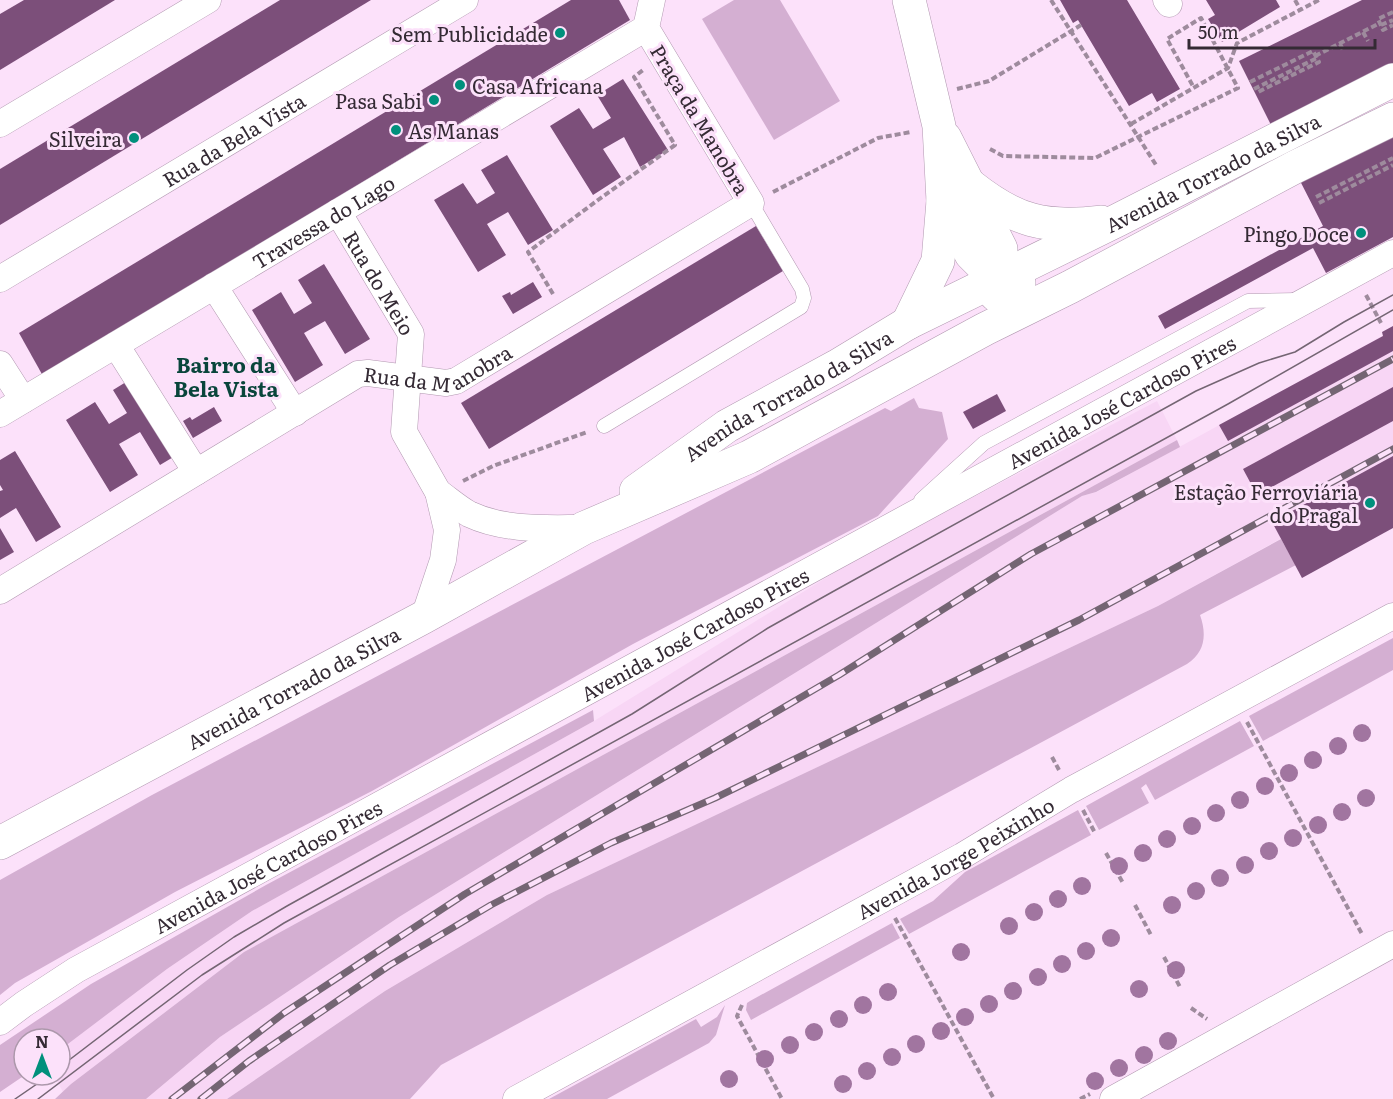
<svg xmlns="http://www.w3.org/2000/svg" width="1393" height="1099" font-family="Literata,serif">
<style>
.built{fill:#f8d6f5}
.green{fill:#d4afd2}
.building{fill:#7c4f7a}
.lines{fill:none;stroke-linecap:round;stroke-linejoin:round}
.lane-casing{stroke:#b198b0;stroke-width:15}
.street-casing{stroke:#b198b0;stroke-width:27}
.secondary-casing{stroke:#b198b0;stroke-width:34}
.path{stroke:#9e8b9d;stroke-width:4;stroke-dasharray:6 3;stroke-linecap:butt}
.lane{stroke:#fff;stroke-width:14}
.street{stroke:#fff;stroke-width:26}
.secondary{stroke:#fff;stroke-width:33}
.tram{stroke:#746573;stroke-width:1.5}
.rail-casing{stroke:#746573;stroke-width:7}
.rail{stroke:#fce1fa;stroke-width:4.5;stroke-dasharray:14;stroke-linecap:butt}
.tree{fill:#a175a0}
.poi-dot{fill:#00907c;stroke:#fce1fa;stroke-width:2}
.labels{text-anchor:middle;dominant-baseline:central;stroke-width:6;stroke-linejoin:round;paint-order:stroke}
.poi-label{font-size:20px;fill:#342a34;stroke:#fce1fa;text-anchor:end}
.street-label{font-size:20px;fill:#342a34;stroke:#fce1fa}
.neighbourhood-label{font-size:21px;font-weight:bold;fill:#09453b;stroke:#fce1fa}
</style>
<rect width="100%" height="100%" fill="#fce1fa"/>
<!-- built -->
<g class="built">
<polygon points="1393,330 1393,477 1158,606 547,895 385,991 227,1099 146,1099 220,1037 399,917 1082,496 1097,492"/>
<polygon points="1157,401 1177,440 244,952 71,1084 63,1092 54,1075 60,1075 60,1050 167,969 252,911 594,721 863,555"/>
</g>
<!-- green -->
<g class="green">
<polygon points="734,0 780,0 840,101 774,140 702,19"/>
<polygon points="914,398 919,408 942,412 948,439 878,516 633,644 372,791 175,892 15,983 0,995 0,880 152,795 885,408 891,411"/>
<polygon points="1177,440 1180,447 1096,492 1082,496 399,917 220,1037 146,1099 55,1099 71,1084 244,952"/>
<path d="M 1281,539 L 1296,565 L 1200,615 C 1207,635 1205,652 1187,664 L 441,1065 L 410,1099 L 227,1099 L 385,991 L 547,895 L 1158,606 Z"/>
<polygon points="1393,638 1393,670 1263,741 1249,716"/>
<polygon points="593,710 594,721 252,911 167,969 60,1050 60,1039 24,1039 25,1075 0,1092 0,1045 91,984 266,885"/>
<polygon points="1240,721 1254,746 1155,800 1146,784 1141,788 1149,803 1099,830 1086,806"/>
<polygon points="1078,810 1091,835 909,934 900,919 933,901 965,872"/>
<polygon points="892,923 900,938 751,1020 746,1010 747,1003 750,1001"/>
<polygon points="725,1005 716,1035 709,1043 607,1099 549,1099 696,1019 701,1027 717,1017"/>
</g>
<!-- building -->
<g class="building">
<polygon points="24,0 115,0 0,70 0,14"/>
<polygon points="280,0 371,0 0,225 0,169"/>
<polygon points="571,0 619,0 630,20 43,376 19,333"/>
<polygon points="1060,0 1127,0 1180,89 1157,102 1152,93 1129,106 1078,20 1073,23"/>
<polygon points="1206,0 1276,0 1280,7 1222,42 1208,19 1215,15"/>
<polygon points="1362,0 1393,0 1393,79 1277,137 1239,61"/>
<polygon points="623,79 668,150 640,167 624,137 603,149 621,177 593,195 550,126 579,108 593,129 611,118 597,95"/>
<polygon points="1393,121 1393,237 1326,273 1313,248 1165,329 1158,316 1323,226 1295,171"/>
<polygon points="507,155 553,230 528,245 508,212 487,224 506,255 478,272 434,200 463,183 477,204 495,193 481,170"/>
<polygon points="756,226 783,271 489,449 461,403"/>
<polygon points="324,264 370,339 345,354 325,321 304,333 323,365 295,382 252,310 281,292 294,314 312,303 298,280"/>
<polygon points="533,282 542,297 513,314 502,296 510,292 511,295"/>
<polygon points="1393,326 1393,351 1228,441 1219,425 1383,336 1382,332"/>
<polygon points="139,374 185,450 160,465 140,432 119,444 138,475 110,492 66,420 95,402 109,424 127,413 113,390"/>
<polygon points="1393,387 1393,421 1257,495 1243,469"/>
<polygon points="997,394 1006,411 973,429 963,412"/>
<polygon points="214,407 222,421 193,438 183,421 190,417 192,420"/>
<polygon points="15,451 61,527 36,542 16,508 0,518 0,491 3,490 0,485 0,460"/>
<polygon points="1393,456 1393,528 1302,578 1272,522"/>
<polygon points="0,528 14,552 0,560"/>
</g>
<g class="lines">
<!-- lane casing -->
<g class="lane-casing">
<g id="lane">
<polyline points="604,426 801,307 804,298 802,289 751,203"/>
<polyline points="921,500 984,443 1248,301 1297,300"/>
</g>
</g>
<!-- street casing -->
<g class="street-casing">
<g id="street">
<polyline points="1166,0 1169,4"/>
<polyline points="0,124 208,0"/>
<path id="s1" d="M 338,212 L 411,334 L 404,432 L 438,492 L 447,530 L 443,560 L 424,617"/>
<path id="s2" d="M 0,279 L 465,0"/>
<polyline points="214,286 295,413"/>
<polyline points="116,345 196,472"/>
<polyline points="0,364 23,400"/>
<path id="s3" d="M 0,414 L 646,28"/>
<path d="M 438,492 C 448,499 458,508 469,514 C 505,531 545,528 584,528"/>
<path id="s4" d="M 0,591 L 358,374 L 368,373 L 446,383 L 456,381 L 751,203 L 646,28 L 652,0"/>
<path id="s5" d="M 0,1022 L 24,1004 L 76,970 L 1393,253"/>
<path id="s6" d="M 516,1099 L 962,856 L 1071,790 L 1393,616"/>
<polyline points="1113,1099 1393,944"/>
</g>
</g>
<!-- secondary casing -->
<g class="secondary-casing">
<g id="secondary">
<polyline points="909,0 939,126 943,201 971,254 985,268 1000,278 1019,283"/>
<polyline points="945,138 1001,249 1000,278 996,295"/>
<path d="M 971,186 C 1015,221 1045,229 1101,222"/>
<polyline points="908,323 938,261 943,201"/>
<path id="s7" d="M 636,491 L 727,426 L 837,366 L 908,323 L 1118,220 L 1393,80"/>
<path id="s8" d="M 0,843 L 424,617 L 584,528 L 749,457 L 985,329 L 1070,287 L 1295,167 L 1393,119"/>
</g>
</g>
<!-- path -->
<g class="path">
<polyline points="1051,0 1156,165"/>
<polyline points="1295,0 1300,9"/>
<polyline points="1393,12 1378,19 1383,30 1393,25"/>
<polyline points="1381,25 1393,20"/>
<polyline points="1363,32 1368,41"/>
<polyline points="1340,44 1344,52"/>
<polyline points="1315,56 1380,23"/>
<polyline points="1250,82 1313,51 1319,62 1256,93"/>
<polyline points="957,89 989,81 1081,25"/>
<polyline points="1254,89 1317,58"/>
<polyline points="1131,124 1228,68 1237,43 1319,0"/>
<polyline points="990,149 1003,156 1095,158 1238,88 1201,18 1167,39 1194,88"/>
<polyline points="773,192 878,138 911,132"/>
<polyline points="1316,197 1393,158"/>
<polyline points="1319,203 1393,165"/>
<polyline points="553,294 528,252 598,200 675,145 634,77 643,70"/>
<polyline points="1366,295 1381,323"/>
<polyline points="463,481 493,466 587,432"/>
<polyline points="1247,722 1362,934"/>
<polyline points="1052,757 1059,770"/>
<polyline points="1083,810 1095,833"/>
<polyline points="1106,853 1123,883"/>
<polyline points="1135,905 1151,935"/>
<polyline points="895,918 994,1099"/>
<polyline points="1164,957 1180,987"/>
<polyline points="742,1005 737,1016 782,1099"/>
<polyline points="1191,1008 1207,1019"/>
<polyline points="1080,1099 1090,1094"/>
</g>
<!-- lane -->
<use href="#lane" class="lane"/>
<!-- street -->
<use href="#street" class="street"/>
<!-- secondary -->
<use href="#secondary" class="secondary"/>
<!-- tram -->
<g class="tram">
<polyline points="60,1067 187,970 234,937 287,906 632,714 768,628 834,591 1196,391 1259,363 1295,352 1344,322 1393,295"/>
<polyline points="15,1099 50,1075"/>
<polyline points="38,1099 202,975 284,923 1228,404 1393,310"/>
</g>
<!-- rail casing -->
<g class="rail-casing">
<g id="rail">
<polyline points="172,1099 284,1013 465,894 839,675 1031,554 1393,359"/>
<polyline points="201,1099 249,1061 390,965 491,905 611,843 715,798 1079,620 1393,449"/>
</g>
</g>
<!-- rail -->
<use href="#rail" class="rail"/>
</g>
<!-- trees -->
<g class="tree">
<circle cx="1362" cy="733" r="9"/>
<circle cx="1338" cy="746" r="9"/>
<circle cx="1313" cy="760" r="9"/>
<circle cx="1289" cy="773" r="9"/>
<circle cx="1265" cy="786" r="9"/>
<circle cx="1366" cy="798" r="9"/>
<circle cx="1240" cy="800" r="9"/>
<circle cx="1342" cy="812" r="9"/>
<circle cx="1216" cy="813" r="9"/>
<circle cx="1318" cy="825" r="9"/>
<circle cx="1192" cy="826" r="9"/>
<circle cx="1293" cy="838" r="9"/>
<circle cx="1167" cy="839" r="9"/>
<circle cx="1269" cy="851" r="9"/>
<circle cx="1143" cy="853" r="9"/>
<circle cx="1245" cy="865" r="9"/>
<circle cx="1119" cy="866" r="9"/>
<circle cx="1220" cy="878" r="9"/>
<circle cx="1082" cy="886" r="9"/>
<circle cx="1196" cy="891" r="9"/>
<circle cx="1058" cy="899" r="9"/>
<circle cx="1172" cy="905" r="9"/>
<circle cx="1034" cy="912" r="9"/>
<circle cx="1009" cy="926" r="9"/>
<circle cx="1111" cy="938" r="9"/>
<circle cx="1086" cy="951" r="9"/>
<circle cx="961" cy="952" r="9"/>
<circle cx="1062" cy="964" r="9"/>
<circle cx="1176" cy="970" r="9"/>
<circle cx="1038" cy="977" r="9"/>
<circle cx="1139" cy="989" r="9"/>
<circle cx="1013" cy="991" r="9"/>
<circle cx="888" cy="992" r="9"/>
<circle cx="989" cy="1004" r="9"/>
<circle cx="863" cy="1005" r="9"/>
<circle cx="965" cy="1017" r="9"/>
<circle cx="839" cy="1019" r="9"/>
<circle cx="941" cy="1031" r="9"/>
<circle cx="814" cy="1032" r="9"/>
<circle cx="1168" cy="1041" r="9"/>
<circle cx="916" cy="1044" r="9"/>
<circle cx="790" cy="1045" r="9"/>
<circle cx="1144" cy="1055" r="9"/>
<circle cx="892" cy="1057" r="9"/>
<circle cx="765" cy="1059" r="9"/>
<circle cx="1119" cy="1068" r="9"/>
<circle cx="867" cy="1071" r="9"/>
<circle cx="729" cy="1079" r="9"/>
<circle cx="1095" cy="1081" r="9"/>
<circle cx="843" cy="1084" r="9"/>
</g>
<!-- markers -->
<g class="poi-dot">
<circle cx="560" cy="33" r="6"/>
<circle cx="460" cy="85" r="6"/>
<circle cx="434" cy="100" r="6"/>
<circle cx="396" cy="130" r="6"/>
<circle cx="134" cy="138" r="6"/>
<circle cx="1361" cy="233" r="6"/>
<circle cx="1370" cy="503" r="6"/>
</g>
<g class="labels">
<!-- poi labels -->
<g class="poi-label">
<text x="548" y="33">Sem Publicidade</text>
<text x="472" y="85" text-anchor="start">Casa Africana</text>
<text x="422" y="100">Pasa Sabi</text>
<text x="408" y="130" text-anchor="start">As Manas</text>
<text x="122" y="138">Silveira</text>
<text x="1349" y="233">Pingo Doce</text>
<text x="1358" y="491">Estação Ferroviária<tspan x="1358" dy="23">do Pragal</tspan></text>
</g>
<!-- street labels -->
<g class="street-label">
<text transform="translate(701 119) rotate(59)">Praça da Manobra</text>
<text stroke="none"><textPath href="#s2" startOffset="272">Rua da Bela Vista</textPath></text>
<text stroke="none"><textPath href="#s7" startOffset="660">Avenida Torrado da Silva</textPath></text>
<text stroke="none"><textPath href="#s3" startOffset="376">Travessa do Lago</textPath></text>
<text stroke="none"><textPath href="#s1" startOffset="82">Rua do Meio</textPath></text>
<text stroke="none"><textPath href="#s4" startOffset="502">Rua da Manobra</textPath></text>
<text stroke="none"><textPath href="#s7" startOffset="180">Avenida Torrado da Silva</textPath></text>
<text stroke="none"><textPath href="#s5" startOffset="1282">Avenida José Cardoso Pires</textPath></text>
<text stroke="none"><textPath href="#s5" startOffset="796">Avenida José Cardoso Pires</textPath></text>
<text stroke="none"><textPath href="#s8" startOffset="332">Avenida Torrado da Silva</textPath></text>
<text stroke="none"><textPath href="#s6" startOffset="501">Avenida Jorge Peixinho</textPath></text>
<text stroke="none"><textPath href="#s5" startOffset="310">Avenida José Cardoso Pires</textPath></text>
</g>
<!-- neighbourhood labels -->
<g class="neighbourhood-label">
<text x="226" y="363">Bairro da<tspan x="226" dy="24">Bela Vista</tspan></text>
</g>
</g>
<!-- north arrow -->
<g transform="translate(42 1057)"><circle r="28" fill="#fce1fa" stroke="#ac98ab" stroke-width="1.5"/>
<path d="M0-4.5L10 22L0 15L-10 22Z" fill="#00907c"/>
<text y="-9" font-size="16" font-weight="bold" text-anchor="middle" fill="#342a34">N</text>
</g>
<!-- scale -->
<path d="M1189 39v9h186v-9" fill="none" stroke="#342a34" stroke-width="3"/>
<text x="1198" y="39" font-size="18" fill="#342a34" stroke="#fce1fa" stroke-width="4.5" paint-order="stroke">50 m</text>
</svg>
